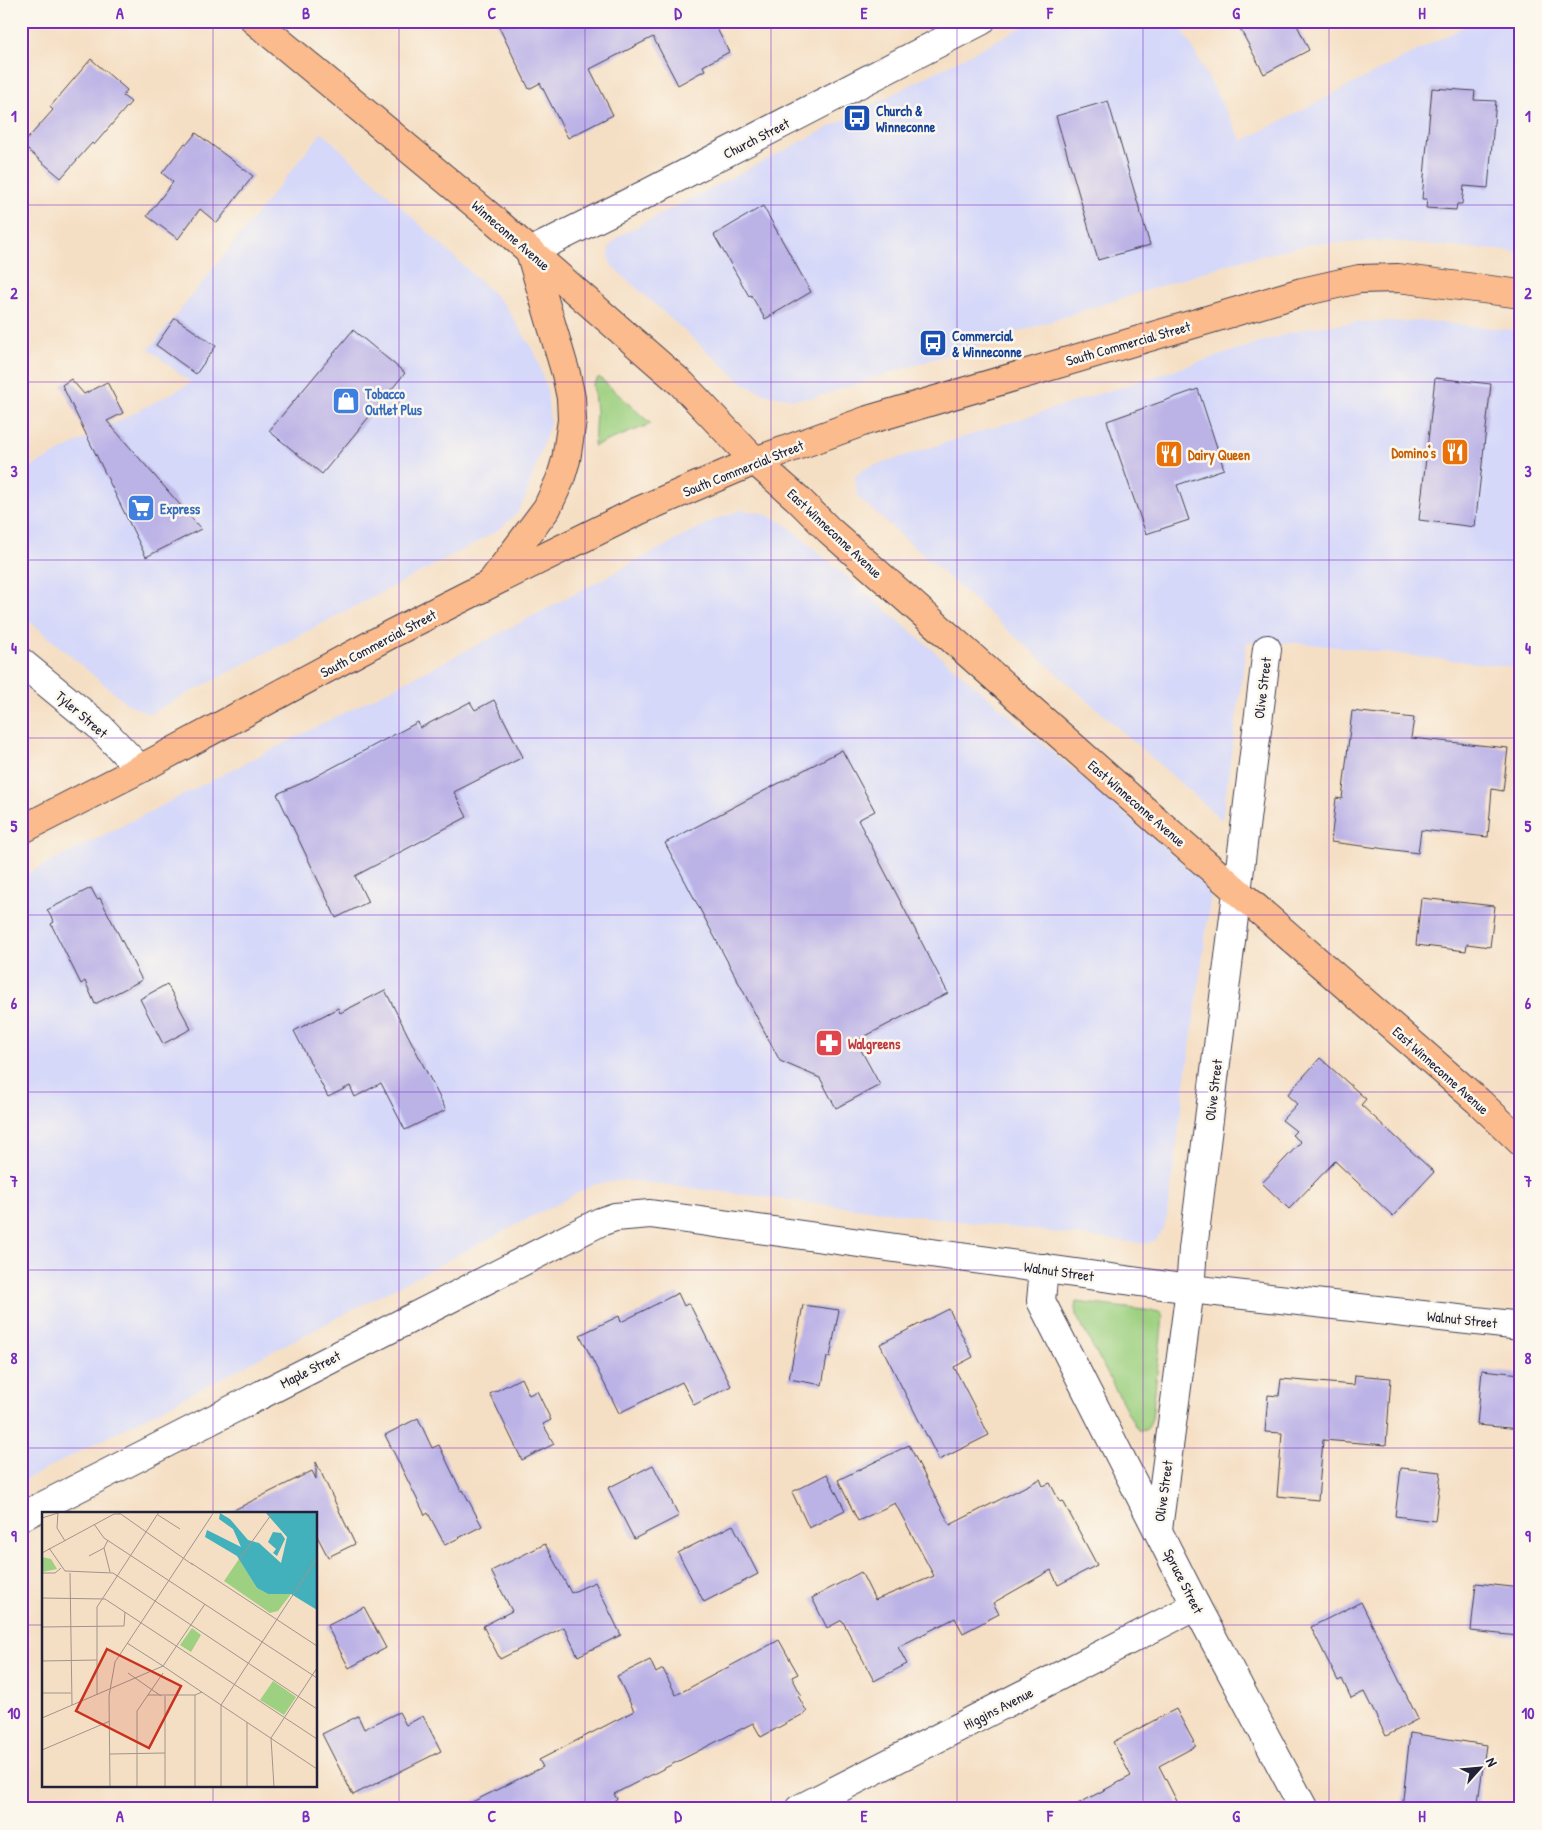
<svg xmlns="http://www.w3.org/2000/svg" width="1542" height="1830" font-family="'Patrick Hand',sans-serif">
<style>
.built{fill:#d5d8f9}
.green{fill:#9dd080;stroke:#60795e}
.building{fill:#bbb2e6}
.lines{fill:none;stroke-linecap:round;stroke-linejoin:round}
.minor-casing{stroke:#423e50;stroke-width:30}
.major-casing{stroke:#423e50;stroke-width:30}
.minor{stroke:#fff;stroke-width:28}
.major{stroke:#fbbb8c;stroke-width:28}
.grid{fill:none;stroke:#7b2cbf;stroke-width:1;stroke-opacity:0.55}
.labels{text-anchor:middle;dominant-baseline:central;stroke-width:5;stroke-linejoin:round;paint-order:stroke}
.transit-label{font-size:14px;font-weight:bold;fill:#164399;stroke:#fbf7ec;text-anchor:start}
.street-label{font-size:14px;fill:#22223b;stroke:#fbf7ec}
.shop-label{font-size:14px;font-weight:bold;fill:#366cbe;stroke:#fbf7ec;text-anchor:start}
.food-label{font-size:14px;font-weight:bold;fill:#c56008;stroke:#fbf7ec;text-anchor:end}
.health-label{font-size:14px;font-weight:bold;fill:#be3a42;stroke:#fbf7ec;text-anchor:start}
.inset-road{fill:none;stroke:#a1938d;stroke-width:1}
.view{fill:#c8321e;fill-opacity:0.15;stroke:#c8321e;stroke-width:2.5}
.inset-edge{fill:none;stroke:#22223b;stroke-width:2.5}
.neatline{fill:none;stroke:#7b2cbf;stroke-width:2}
.grid-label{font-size:16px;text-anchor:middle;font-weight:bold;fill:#7b2cbf}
</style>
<rect width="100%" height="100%" fill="#fbf7ec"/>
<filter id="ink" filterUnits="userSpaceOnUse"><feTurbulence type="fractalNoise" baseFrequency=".02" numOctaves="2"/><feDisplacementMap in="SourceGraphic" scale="10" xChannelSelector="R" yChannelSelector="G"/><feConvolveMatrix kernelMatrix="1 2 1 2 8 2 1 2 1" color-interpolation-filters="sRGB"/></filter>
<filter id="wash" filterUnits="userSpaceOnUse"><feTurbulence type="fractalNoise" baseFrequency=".0096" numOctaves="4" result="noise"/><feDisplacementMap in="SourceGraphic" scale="20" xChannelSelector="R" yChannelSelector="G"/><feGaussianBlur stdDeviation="1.12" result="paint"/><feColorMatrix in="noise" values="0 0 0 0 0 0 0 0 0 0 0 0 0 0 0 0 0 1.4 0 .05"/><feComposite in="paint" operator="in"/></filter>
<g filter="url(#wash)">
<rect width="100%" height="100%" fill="#f5dfc4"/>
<!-- built -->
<g class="built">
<polygon points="1034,21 1178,21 1242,141 1475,21 1521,21 1521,252 1385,241 1311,244 1238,261 813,398 793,399 766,394 744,384 614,268 609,260 609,248 617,237"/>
<polygon points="322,132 505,305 536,355 547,390 550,424 525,498 517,513 502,527 478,542 149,714 126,703 21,614 21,472 191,383 149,349"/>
<polygon points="1426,321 1521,331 1521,668 1300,643 1247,642 1222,820 858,497 855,476 866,468 1306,328 1361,322"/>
<polygon points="741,510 763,513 785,524 1212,888 1167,1216 1163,1229 1156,1239 1146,1244 625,1180 593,1185 21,1482 21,877 493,637 714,520"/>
</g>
<!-- green -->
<g class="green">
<polygon points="599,377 651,424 594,446 596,411 593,384"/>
<path d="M 1076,1302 L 1161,1312 L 1163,1317 L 1152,1418 C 1150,1426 1148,1431 1139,1431 L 1134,1424 L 1076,1315 L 1075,1308 Z"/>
</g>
<g id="blocks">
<!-- building -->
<g class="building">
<polygon points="496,21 713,21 729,52 703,66 705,70 678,85 653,37 590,69 613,115 568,138 540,83 529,89"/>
<polygon points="1236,21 1295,21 1309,50 1264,74"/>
<polygon points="91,59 127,90 123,96 131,102 94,145 92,143 61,178 22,145 53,110 50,107"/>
<polygon points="1432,88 1475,91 1474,100 1496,101 1488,188 1464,186 1462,204 1457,204 1456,210 1426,208 1427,199 1422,199"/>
<polygon points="1108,101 1150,245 1098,260 1056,116"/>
<polygon points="196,133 253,176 217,223 200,209 178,239 147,216 173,182 162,173 185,143 187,144"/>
<polygon points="763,206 811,292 765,319 751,295 749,296 714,235"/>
<polygon points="175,318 216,346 196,374 156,345"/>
<polygon points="353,330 405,373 322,474 269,431"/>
<polygon points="1435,378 1491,384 1475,527 1419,520"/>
<polygon points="71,379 84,394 107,382 123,413 107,421 201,529 146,557 62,385"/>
<polygon points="1198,389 1224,469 1177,485 1189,520 1146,534 1107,421"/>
<polygon points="494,700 523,757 454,792 467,817 355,876 368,902 336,918 277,794 311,779 418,722 420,728 470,702 475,710"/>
<polygon points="1352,711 1414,718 1411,738 1508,748 1503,791 1492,789 1488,837 1421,830 1418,853 1331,842 1336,798 1342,799"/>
<polygon points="842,750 875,811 858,820 948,993 856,1041 880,1085 836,1108 820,1078 780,1061 665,843"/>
<polygon points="91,888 97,899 100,898 142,980 95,1004 85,981 81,984 51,924 54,922 47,910"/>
<polygon points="1421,898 1495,906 1490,947 1467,944 1466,951 1416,945"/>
<polygon points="167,984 191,1029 163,1044 140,999"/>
<polygon points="385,990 446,1110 405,1130 381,1083 355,1097 350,1086 328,1097 294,1031 338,1008 340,1013"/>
<polygon points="1320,1058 1366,1099 1361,1105 1434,1172 1393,1216 1335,1161 1289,1209 1262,1183 1301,1142 1292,1135 1296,1131 1282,1120 1297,1104 1287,1095"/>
<polygon points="678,1293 684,1306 689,1303 731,1386 694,1405 682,1382 619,1413 580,1335 619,1316 621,1322"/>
<polygon points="803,1305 839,1310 830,1357 827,1357 822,1385 789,1379"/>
<polygon points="949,1309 973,1357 954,1367 989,1435 939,1460 880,1344"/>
<polygon points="1482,1370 1521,1374 1521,1429 1477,1425"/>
<polygon points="1355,1375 1391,1378 1386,1445 1323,1440 1318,1500 1277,1496 1282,1433 1265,1432 1268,1395 1279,1396 1281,1379 1354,1385"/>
<polygon points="521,1378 529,1395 537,1391 551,1420 543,1424 554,1444 522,1460 490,1394"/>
<polygon points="418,1418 432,1448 439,1445 461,1491 463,1490 482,1526 445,1545 428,1513 425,1515 385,1435"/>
<polygon points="909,1445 950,1525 1040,1479 1043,1486 1050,1483 1060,1502 1063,1501 1097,1565 1058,1585 1051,1570 993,1603 999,1614 963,1633 955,1618 898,1647 907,1664 874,1681 842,1620 827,1628 812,1598 861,1572 875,1600 934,1576 895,1503 858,1521 838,1480"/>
<polygon points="316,1462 355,1544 328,1557 316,1534 316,1514 226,1514 312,1471 316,1479"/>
<polygon points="653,1465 679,1516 634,1539 608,1488"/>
<polygon points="1401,1468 1441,1472 1435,1521 1395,1516"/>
<polygon points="827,1474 845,1510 809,1528 792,1492"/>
<polygon points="733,1525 758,1574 704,1602 678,1553"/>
<polygon points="545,1544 571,1593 595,1582 621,1635 578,1656 564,1627 500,1659 483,1626 512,1611 491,1571"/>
<polygon points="1476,1583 1521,1588 1518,1636 1471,1631"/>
<polygon points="1361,1602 1418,1719 1386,1736 1364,1692 1351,1698 1342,1679 1338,1681 1311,1627"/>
<polygon points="364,1607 386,1648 349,1668 327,1626"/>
<polygon points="779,1640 798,1674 792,1677 801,1695 798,1696 807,1712 761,1737 753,1723 614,1794 617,1799 598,1809 458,1809 543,1767 539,1760 634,1711 617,1676 650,1660 656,1673 663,1669 676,1695"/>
<polygon points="1176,1709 1196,1746 1159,1766 1181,1809 1068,1809 1131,1776 1113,1742"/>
<polygon points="399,1712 406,1725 423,1716 441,1751 353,1795 322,1734 358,1716 364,1729"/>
<polygon points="1410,1733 1486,1745 1477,1809 1402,1809"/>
</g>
</g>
</g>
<g filter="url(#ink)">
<use href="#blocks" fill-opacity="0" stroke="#423e50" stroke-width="1"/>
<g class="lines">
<!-- minor casing -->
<g class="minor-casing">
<g id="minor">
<polyline points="530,252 648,193 981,21"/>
<polyline points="21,662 99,726 140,769"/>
<polyline points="1044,1268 1041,1301 1196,1606 1304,1809"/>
<polyline points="21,1517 600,1222 615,1217 650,1214 1190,1289 1521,1326"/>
<polyline points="1158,1529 1190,1289 1193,1249 1267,649"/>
<polyline points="799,1809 1196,1606"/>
</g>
</g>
<!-- major casing -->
<g class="major-casing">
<g id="major">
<polyline points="255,21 492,218 682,384 755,461 797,498 829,530 1167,830 1478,1101 1521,1142"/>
<polyline points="493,580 547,508 560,480 566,460 572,420 571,398 566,374 530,252"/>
<polyline points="21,830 140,769 391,634 490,584 638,511 755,461 868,420 1302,292 1359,279 1398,278 1521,294"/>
</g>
</g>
<!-- minor -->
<use href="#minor" class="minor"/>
<!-- major -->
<use href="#major" class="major"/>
</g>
</g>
<!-- grid -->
<path class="grid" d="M 213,21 L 213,1514M 399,21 L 399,1809M 585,21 L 585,1809M 771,21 L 771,1809M 957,21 L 957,1809M 1143,21 L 1143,1809M 1329,21 L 1329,1809M 21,205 L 1521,205M 21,382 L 1521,382M 21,560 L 1521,560M 21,738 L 1521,738M 21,915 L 1521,915M 21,1092 L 1521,1092M 21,1270 L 1521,1270M 21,1448 L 1521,1448M 21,1625 L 44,1625M 316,1625 L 1521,1625M 213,1786 L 213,1809"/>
<!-- icons -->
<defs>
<g id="bus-square" transform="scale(1.4375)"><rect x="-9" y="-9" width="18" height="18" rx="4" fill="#1a4fb4" stroke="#fbf7ec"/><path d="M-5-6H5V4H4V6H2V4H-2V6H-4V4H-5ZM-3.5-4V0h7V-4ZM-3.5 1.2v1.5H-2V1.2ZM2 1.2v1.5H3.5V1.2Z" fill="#fff"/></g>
<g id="shop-square" transform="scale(1.4375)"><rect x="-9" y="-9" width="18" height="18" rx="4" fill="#3f7fe0" stroke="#fbf7ec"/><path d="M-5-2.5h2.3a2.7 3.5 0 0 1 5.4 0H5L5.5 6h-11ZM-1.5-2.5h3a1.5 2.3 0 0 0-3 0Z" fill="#fff"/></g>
<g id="restaurant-square" transform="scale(1.4375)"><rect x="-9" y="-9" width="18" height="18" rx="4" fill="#e8710a" stroke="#fbf7ec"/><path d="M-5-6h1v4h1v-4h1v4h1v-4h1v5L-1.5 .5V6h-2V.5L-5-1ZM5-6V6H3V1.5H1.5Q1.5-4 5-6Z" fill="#fff"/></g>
<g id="supermarket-square" transform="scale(1.4375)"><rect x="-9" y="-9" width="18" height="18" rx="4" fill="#3f7fe0" stroke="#fbf7ec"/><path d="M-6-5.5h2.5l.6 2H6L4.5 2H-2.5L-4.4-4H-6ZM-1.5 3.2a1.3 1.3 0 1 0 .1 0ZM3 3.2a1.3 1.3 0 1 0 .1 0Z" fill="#fff"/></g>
<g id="pharmacy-square" transform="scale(1.4375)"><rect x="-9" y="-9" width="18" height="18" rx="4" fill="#e0444e" stroke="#fbf7ec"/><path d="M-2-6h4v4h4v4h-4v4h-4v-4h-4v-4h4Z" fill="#fff"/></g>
</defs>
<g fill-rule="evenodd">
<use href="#bus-square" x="857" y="118"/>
<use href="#bus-square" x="933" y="343"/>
<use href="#shop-square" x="346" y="401"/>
<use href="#restaurant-square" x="1455" y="452"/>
<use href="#restaurant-square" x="1169" y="454"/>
<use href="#supermarket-square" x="141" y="508"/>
<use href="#pharmacy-square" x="829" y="1043"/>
</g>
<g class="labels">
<!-- transit labels -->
<g class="transit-label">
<text x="876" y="110">Church &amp;<tspan x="876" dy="16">Winneconne</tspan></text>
<text x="952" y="335">Commercial<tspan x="952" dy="16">&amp; Winneconne</tspan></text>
</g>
<!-- street labels -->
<g class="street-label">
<text transform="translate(756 138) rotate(-27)">Church Street</text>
<text transform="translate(511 235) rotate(41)">Winneconne Avenue</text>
<text transform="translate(1128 343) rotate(-16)">South Commercial Street</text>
<text transform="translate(743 468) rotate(-22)">South Commercial Street</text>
<text transform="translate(835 533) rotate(43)">East Winneconne Avenue</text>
<text transform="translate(378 643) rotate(-28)">South Commercial Street</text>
<text transform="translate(1262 688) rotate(-83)">Olive Street</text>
<text transform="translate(82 714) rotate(41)">Tyler Street</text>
<text transform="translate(1137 803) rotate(41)">East Winneconne Avenue</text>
<text transform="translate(1441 1070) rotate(42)">East Winneconne Avenue</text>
<text transform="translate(1213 1090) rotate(-83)">Olive Street</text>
<text transform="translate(1059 1271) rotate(8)">Walnut Street</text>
<text transform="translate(1462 1319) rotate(6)">Walnut Street</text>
<text transform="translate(310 1369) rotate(-27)">Maple Street</text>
<text transform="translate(1163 1491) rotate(-82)">Olive Street</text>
<text transform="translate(1184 1581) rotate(63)">Spruce Street</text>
<text transform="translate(998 1708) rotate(-27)">Higgins Avenue</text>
</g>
<!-- shop labels -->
<g class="shop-label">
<text x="365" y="393">Tobacco<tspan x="365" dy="16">Outlet Plus</tspan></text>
<text x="160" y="508">Express</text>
</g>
<!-- food labels -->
<g class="food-label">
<text x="1436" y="452">Domino's</text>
<text x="1188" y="454" text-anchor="start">Dairy Queen</text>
</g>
<!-- health labels -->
<g class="health-label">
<text x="848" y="1043">Walgreens</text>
</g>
</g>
<!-- overview -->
<g transform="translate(42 1512)">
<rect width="275" height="275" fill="#f5dfc4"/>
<path d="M 0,45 L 9,47 L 15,57 L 0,60 ZM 197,47 L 215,76 L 226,82 L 249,82 L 236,99 L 228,101 L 182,69 ZM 150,116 L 159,123 L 149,140 L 138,133 ZM 231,169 L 254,185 L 242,203 L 218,188 Z" fill="#9dd080"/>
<path d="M 223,0 L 275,0 L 275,98 L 249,82 L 226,82 L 215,76 L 195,44 L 163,25 L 165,18 L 199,35 L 191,17 L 177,7 L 178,1 L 188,7 L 206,28 L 217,31 L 239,51 L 245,25 ZM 231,20 L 239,21 L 243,27 L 235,44 L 231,41 L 234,37 L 226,30 Z" fill="#42b1bc"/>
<path class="inset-road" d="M 16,0 L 15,16 L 23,29M 76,0 L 151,53M 116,3 L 138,17M 0,6 L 19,0M 52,12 L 62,26 L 275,166M 66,28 L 62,36 L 68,60M 7,36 L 23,59 L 71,61 L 113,89M 0,41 L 72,2 L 78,2M 47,44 L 62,36M 197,48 L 231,0M 149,51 L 275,134M 0,61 L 13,61 L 19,56M 28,61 L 30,193M 0,86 L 63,87 L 275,227M 113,89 L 275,197M 0,115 L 82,114 L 83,100M 85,131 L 121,154 L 163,92M 0,149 L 55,148M 86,161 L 119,184M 0,181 L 29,181M 55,183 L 55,95 L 117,0M 106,183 L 153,183 L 160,180M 153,183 L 153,275M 123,184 L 123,275M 179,193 L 275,257M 0,206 L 121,154 L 179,193 L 275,46M 205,210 L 205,275M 0,238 L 68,209M 68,242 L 123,241M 68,275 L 67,184 L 73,150 L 172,0M 95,275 L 95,199 L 121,161M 179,275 L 179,193M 232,275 L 229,226 L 275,156"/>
<path class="view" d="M 65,137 L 139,174 L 107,236 L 34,199 Z"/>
<rect width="275" height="275" class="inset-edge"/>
</g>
<!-- margin -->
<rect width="1542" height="1830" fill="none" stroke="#fbf7ec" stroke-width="55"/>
<!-- north arrow -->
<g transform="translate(1480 1768) rotate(63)" stroke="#fbf7ec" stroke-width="4" paint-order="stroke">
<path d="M0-4L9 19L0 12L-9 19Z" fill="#22223b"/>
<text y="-8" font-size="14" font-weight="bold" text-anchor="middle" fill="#22223b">N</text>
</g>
<rect x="28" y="28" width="1486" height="1774" class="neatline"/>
<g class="grid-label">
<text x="120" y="19">A</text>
<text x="306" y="19">B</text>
<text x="492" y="19">C</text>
<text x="678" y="19">D</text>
<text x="864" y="19">E</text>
<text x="1050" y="19">F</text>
<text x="1236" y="19">G</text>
<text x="1422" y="19">H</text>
<text x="14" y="122">1</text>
<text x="1528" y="122">1</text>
<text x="14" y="299">2</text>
<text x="1528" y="299">2</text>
<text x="14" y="477">3</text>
<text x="1528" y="477">3</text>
<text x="14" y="654">4</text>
<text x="1528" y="654">4</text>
<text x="14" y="832">5</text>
<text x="1528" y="832">5</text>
<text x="14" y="1009">6</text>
<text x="1528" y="1009">6</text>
<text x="14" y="1187">7</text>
<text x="1528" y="1187">7</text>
<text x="14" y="1364">8</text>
<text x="1528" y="1364">8</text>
<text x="14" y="1542">9</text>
<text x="1528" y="1542">9</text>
<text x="14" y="1719">10</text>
<text x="1528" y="1719">10</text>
<text x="120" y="1822">A</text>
<text x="306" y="1822">B</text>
<text x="492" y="1822">C</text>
<text x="678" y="1822">D</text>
<text x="864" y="1822">E</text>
<text x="1050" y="1822">F</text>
<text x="1236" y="1822">G</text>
<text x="1422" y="1822">H</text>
</g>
</svg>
